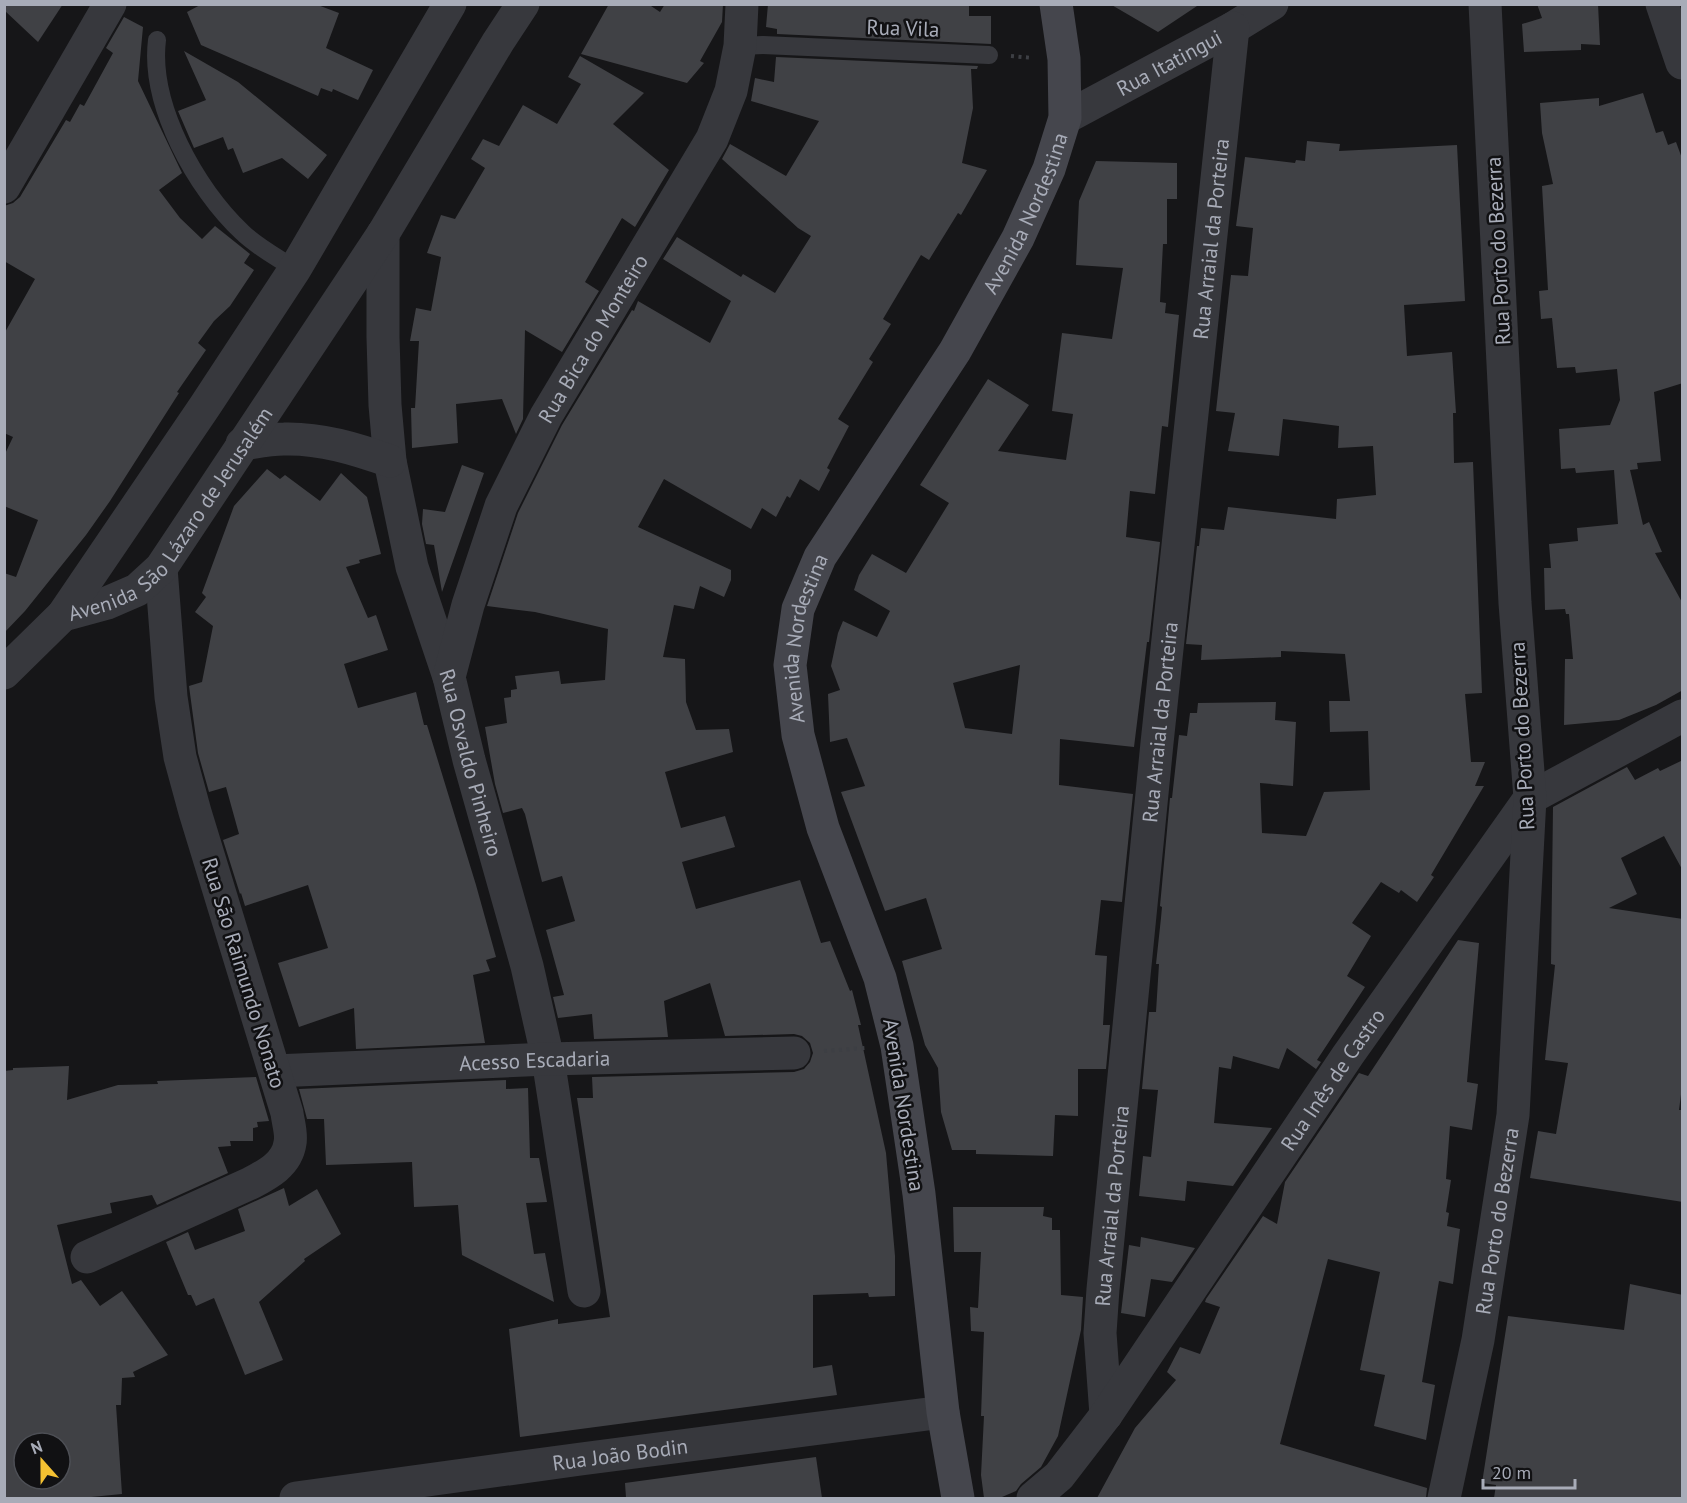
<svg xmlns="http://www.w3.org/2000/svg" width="1687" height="1503" font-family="'PT Sans',sans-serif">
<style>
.building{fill:#404145;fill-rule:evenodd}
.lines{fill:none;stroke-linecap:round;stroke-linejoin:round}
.path{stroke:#3d3f44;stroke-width:4;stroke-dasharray:3 4.5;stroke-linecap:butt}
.service{stroke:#37383d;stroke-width:18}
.minor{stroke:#37383d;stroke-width:33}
.tertiary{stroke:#37383d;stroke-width:33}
.secondary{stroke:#45464d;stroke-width:33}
.labels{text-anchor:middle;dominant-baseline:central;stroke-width:5;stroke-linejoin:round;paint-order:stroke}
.street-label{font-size:21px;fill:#a8acb8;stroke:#111113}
</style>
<rect width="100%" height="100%" fill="#161618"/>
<!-- building -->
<g class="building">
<polygon points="4,4 63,4 38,42 4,10"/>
<polygon points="202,4 315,4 339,13 326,48 373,70 358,100 333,89 332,92 321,88 318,96 201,45 187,12"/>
<polygon points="609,4 648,4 660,12 665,4 723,4 722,22 700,61 704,63 687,83 581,54"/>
<polygon points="768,4 969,4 969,16 991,16 991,44 777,34 777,29 766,27"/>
<polygon points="1110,4 1200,4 1158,32"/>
<polygon points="1537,4 1598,4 1600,45 1581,44 1581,50 1524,52 1522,24 1542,18"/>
<polygon points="124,17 143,27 138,81 182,173 159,190 180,218 202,239 215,226 250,254 244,263 254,270 230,306 214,321 198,343 206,350 177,392 179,393 110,501 86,535 25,611 4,633 4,573 16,577 38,520 4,506 4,456 13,437 4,433 4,334 35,279 4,261 4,206 13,203 20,197 66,120 70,122 80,104 84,106 113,53 106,48"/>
<polygon points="184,51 238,82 327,155 308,179 282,158 243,173 233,148 228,150 223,137 194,148 178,111 206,100"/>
<polygon points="580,56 644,93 613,124 669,170 635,227 622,218 585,282 599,291 562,352 525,330 523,419 516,434 502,399 456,404 458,443 412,448 411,408 415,408 419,341 410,341 416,308 431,311 441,257 427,253 441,215 455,219 485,168 471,159 483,139 499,146 523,105 557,124 581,84 568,77"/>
<polygon points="776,57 978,66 977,69 971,69 973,108 962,163 987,170 961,215 958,213 929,260 921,255 883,319 891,324 869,359 873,362 838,419 849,426 827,468 830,470 819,491 800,479 790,498 787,496 776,517 762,508 751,529 664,479 638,527 731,570 731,580 724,597 700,586 694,609 674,605 663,657 685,659 686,702 696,730 729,729 733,752 665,772 681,828 725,816 735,847 682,862 696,909 800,880 821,943 830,941 850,991 852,990 861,1025 858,1025 886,1153 895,1256 895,1296 869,1297 868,1293 813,1295 813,1368 832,1365 837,1395 520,1437 509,1329 558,1319 558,1324 610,1317 577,1098 593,1098 592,1077 794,1072 804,1069 810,1062 813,1053 810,1043 802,1036 794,1034 725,1036 710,983 664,1001 668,1037 594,1039 592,1014 558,1018 553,997 564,995 546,930 575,921 562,876 542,882 525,814 522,808 503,813 495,784 485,727 507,723 504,698 511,697 511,690 517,689 515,676 559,671 561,684 605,680 608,629 535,612 487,606 518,513 562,425 632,310 634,311 638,301 710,343 731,301 663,259 677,237 741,277 743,274 775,293 811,236 798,228 722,159 730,144 786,176 819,121 751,101 755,78 774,82"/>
<polygon points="1643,93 1656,133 1663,131 1668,145 1676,142 1683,161 1683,383 1654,392 1661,461 1637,463 1638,469 1630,470 1643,525 1649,522 1662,552 1655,553 1683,604 1683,690 1656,705 1619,720 1564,725 1565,659 1573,659 1569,614 1566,614 1565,609 1545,610 1544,568 1551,568 1549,544 1578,541 1577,528 1618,524 1614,470 1576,473 1575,468 1561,469 1559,429 1610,425 1620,400 1617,369 1576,373 1575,367 1557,368 1552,318 1541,319 1539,291 1548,290 1542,186 1553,184 1542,133 1540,103 1599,98 1599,106"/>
<polygon points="1307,141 1340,144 1339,151 1457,145 1465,301 1404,305 1407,356 1452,352 1456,413 1453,413 1454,463 1473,462 1482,693 1465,694 1471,762 1485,762 1475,786 1484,786 1431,875 1434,877 1417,902 1401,890 1399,893 1381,882 1352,923 1371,936 1347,976 1365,987 1317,1060 1321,1062 1316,1069 1287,1048 1279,1069 1233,1056 1231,1069 1219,1067 1214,1123 1272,1128 1233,1186 1187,1181 1185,1201 1139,1196 1143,1156 1151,1157 1158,1090 1142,1089 1149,1012 1156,1012 1159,964 1156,964 1161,918 1162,907 1160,906 1170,798 1172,798 1179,735 1187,736 1190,713 1197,713 1198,703 1276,702 1275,720 1296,722 1293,786 1260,783 1262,833 1306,836 1324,792 1370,790 1368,731 1330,732 1329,701 1350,701 1345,654 1281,651 1281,657 1201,660 1202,645 1186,644 1197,546 1199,546 1201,528 1224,530 1228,507 1336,519 1337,499 1376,495 1373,446 1338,448 1339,426 1283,419 1279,456 1228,451 1235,413 1216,411 1231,275 1248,276 1253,228 1236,226 1245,157 1295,163 1296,160 1305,161"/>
<path d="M 1096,161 L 1177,163 L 1177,199 L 1167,199 L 1167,244 L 1163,244 L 1160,302 L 1166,303 L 1165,313 L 1179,315 L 1168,427 L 1162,426 L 1155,494 L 1130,491 L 1126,537 L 1160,542 L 1149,642 L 1147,642 L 1134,747 L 1060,739 L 1059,785 L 1133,794 L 1122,902 L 1101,900 L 1095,955 L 1107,956 L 1103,1025 L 1110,1025 L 1106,1069 L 1078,1069 L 1078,1116 L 1055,1115 L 1053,1156 L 976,1154 L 976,1150 L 952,1150 L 941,1112 L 938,1068 L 925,1045 L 902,961 L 942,949 L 926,898 L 885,911 L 841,792 L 865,786 L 847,738 L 830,742 L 828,694 L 840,690 L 831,666 L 838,633 L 843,621 L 877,637 L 890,611 L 854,590 L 859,575 L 872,554 L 906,573 L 949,503 L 920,485 L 988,379 L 1029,405 L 998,451 L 1066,460 L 1073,414 L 1052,411 L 1062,333 L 1112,339 L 1123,268 L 1076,265 L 1079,201 ZM 1020,665 L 1012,734 L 965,728 L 953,683 Z"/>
<polygon points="462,465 484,473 442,592 434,545 426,544 422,524 423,509 445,512"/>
<polygon points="267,469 280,479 285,475 320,501 341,473 367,497 381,554 359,560 360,563 346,567 368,618 376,615 388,650 344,664 358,708 416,692 424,725 427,725 476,885 496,957 486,960 490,971 473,975 485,1043 356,1049 354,1008 299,1027 278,963 328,948 308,885 245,906 241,893 240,894 223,840 239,834 226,787 209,792 198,753 189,686 202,682 213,626 195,612 206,597 202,593 234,506"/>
<polygon points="1683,760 1683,871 1664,836 1621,858 1637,894 1609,908 1683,919 1683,1079 1679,1110 1683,1110 1683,1202 1530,1178 1538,1131 1556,1134 1568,1063 1545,1060 1555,965 1551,964 1553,807 1627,767 1635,780 1658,768 1660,771"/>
<polygon points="1458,940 1479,943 1467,1082 1478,1084 1472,1130 1450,1126 1446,1179 1451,1180 1446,1212 1449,1213 1447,1226 1460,1229 1453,1284 1439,1281 1422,1382 1435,1385 1426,1440 1374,1426 1385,1375 1360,1370 1380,1272 1328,1259 1280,1444 1427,1488 1426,1498 1097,1498 1135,1428 1176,1380 1167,1372 1180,1347 1200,1354 1220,1307 1205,1302 1206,1299 1263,1216 1277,1224 1285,1182 1359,1073 1368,1076"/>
<path d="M 69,1066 L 67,1100 L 118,1085 L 158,1084 L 157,1081 L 256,1077 L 269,1121 L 257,1122 L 258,1127 L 253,1128 L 253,1141 L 230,1141 L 231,1146 L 218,1147 L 228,1173 L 157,1205 L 152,1195 L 110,1203 L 112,1213 L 57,1225 L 72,1284 L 81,1280 L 100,1306 L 122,1291 L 168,1355 L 133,1372 L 135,1377 L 122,1378 L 121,1405 L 116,1405 L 122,1494 L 81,1498 L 4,1498 L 4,1071 L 13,1070 L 13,1068 ZM 24,1443 L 60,1443 L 60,1479 L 24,1479 Z"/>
<polygon points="506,1080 506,1089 528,1088 530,1158 539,1158 547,1202 526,1203 534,1254 545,1253 554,1302 462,1255 458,1205 414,1207 412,1162 326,1165 324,1119 307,1119 299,1089"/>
<polygon points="284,1188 289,1206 317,1189 341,1234 304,1259 305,1261 259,1302 283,1360 245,1375 214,1298 196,1306 191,1295 188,1295 166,1242 188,1232 195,1250 245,1231 238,1209"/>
<polygon points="953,1207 1044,1207 1043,1216 1052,1218 1052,1230 1060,1230 1061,1295 1083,1297 1081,1330 1058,1436 1041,1467 1021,1484 1016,1491 1002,1497 984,1498 981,1475 984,1416 981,1416 984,1332 971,1331 970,1307 978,1308 981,1252 954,1252"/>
<polygon points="1141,1237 1195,1248 1172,1282 1151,1279 1145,1317 1121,1313 1129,1245 1140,1247"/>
<polygon points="1630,1284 1683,1295 1683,1498 1494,1498 1496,1485 1482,1483 1508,1316 1624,1330"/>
<polygon points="816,1457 822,1498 626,1498 625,1483"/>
</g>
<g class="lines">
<!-- path -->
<g class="path">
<polyline points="1011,56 1033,58"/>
<polyline points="824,1051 865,1048"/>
</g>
<!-- service -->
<g class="service">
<path d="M 157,40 C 149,105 196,189 242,232 C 257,247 277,257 295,269"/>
<polyline points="740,46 763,45 989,55"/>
</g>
<!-- minor -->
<g class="minor">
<polyline points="1662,4 1682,63"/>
<path id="s1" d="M 1065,118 L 1233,28 L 1272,4"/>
<polyline points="4,187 110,4"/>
<path id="s2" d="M 383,234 L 383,337 L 385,405 L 390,461 L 412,567 L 449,677 L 469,760 L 527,966 L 548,1059 L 584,1291"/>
<path d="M 242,444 C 256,442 270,439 284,439 C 321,438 356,449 390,461"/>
<path id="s3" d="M 449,677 L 468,605 L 501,506 L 546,416 L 712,139 L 731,91 L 740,46 L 742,4"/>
<path id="s4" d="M 275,1071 L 548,1059 L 794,1053"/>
<path d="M 87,1257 L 251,1183 C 268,1174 287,1164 290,1143 C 292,1134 288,1122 287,1113 L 195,812 L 180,757 L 171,697 L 161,568"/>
<path id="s5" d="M 1106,1415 L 1100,1333 L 1103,1289 L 1157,743 L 1233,28"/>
<path id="s6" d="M 1033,1498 L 1059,1476 L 1106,1415 L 1348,1055 L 1530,798 L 1682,716"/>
<path id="s7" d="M 1444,1498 L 1478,1340 L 1513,1115 L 1530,798 L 1515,603 L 1485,4"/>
</g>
<!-- tertiary -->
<g class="tertiary">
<path id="s8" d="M 63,615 L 107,603 L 137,590 L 161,568 L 383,234 L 498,42 L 523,4"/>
<polyline points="4,673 63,615 205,406 295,269 450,4"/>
<path id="s9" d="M 296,1498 L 581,1459 L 943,1412"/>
</g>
<!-- secondary -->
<path class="secondary" id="s10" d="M 958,1498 L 943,1412 L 919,1194 L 897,1046 L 880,978 L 823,828 L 798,735 L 790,665 L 798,609 L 820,557 L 955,351 L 1018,238 L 1049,169 L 1065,118 L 1064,59 L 1056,4"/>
</g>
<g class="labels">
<!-- street labels -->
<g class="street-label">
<text transform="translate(903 28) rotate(2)">Rua Vila</text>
<text stroke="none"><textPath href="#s1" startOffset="118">Rua Itatingui</textPath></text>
<text stroke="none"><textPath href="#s10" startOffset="1368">Avenida Nordestina</textPath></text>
<text stroke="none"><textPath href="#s5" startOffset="1182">Rua Arraial da Porteira</textPath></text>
<text transform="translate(1498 251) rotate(-93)">Rua Porto do Bezerra</text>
<text stroke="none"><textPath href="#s3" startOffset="370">Rua Bica do Monteiro</textPath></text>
<text stroke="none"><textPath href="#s8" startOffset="154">Avenida São Lázaro de Jerusalém</textPath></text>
<text stroke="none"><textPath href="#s10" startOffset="882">Avenida Nordestina</textPath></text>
<text stroke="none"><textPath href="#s5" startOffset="696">Rua Arraial da Porteira</textPath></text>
<text transform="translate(1522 736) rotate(-93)">Rua Porto do Bezerra</text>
<text stroke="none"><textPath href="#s2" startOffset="540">Rua Osvaldo Pinheiro</textPath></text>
<text transform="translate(244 973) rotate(73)">Rua São Raimundo Nonato</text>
<text stroke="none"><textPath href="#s4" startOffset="260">Acesso Escadaria</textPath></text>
<text stroke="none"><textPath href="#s6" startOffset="516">Rua Inês de Castro</textPath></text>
<text transform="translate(904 1105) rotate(81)">Avenida Nordestina</text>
<text stroke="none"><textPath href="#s5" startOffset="210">Rua Arraial da Porteira</textPath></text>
<text stroke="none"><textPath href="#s7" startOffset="282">Rua Porto do Bezerra</textPath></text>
<text stroke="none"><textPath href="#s9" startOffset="327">Rua João Bodin</textPath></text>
</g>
</g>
<!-- border -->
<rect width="1687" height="1503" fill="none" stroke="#a8acb8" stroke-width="12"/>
<!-- north arrow -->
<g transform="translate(42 1461) rotate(339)"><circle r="28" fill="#111113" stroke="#4d4f55" stroke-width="1.5"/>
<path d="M0-4.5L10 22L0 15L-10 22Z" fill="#f4c132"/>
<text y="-9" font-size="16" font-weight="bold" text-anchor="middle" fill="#a8acb8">N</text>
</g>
<!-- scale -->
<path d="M1483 1479v9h92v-9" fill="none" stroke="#a8acb8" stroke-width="3"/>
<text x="1492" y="1479" font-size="18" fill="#a8acb8" stroke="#111113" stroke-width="4.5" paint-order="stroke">20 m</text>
</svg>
